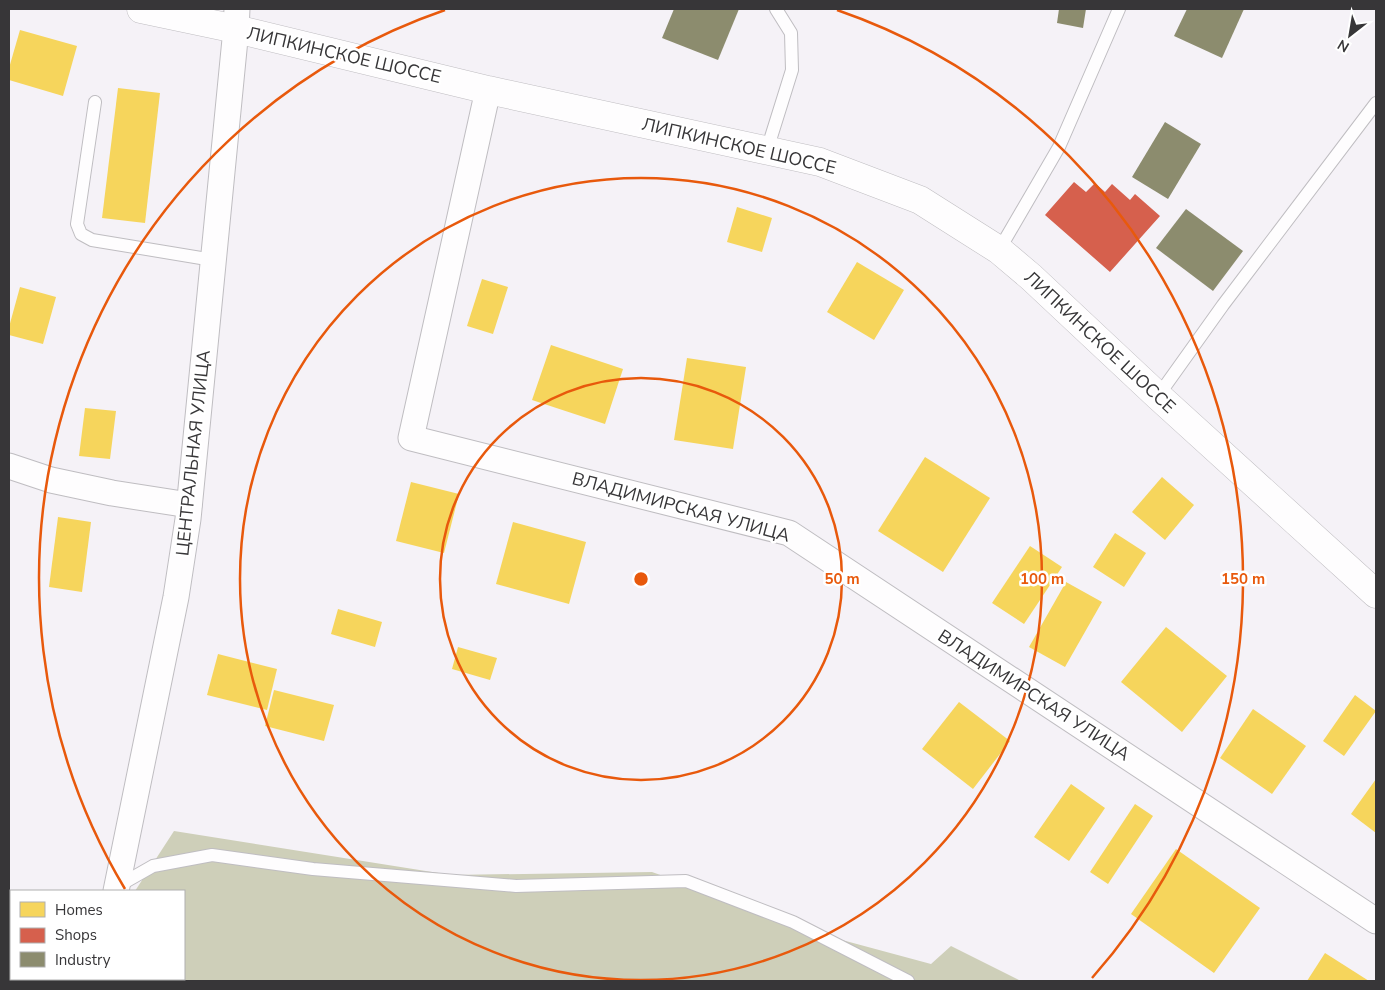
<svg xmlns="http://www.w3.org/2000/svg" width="1385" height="990" font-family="'Nunito Sans',sans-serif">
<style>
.forest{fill:#cecfb9}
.homes{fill:#f6d55c}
.shops{fill:#d6604d}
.industry{fill:#8c8c6e}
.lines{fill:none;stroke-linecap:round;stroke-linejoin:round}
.lane-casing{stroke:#bfbdc1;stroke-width:14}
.street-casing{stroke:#bfbdc1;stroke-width:27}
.secondary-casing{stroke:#bfbdc1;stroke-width:29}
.lane{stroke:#fefdfe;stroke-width:12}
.street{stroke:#fefdfe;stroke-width:25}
.secondary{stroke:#fefdfe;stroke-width:28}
.ring{fill:none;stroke:#e8590c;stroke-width:2.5}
.labels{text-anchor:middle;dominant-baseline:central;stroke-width:5;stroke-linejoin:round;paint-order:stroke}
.street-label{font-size:18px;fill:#373638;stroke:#fff}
.centre{fill:#e8590c;stroke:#fff;stroke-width:2.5}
.ring-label{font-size:15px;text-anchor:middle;font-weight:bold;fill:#e8590c;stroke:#fff;stroke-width:5;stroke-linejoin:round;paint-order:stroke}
</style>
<rect width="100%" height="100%" fill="#f5f2f7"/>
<!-- forest -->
<polygon class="forest" points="174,831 451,875 652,872 842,940 931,964 951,946 1021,981 69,981 70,979 184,979 184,891 135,891"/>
<!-- homes -->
<g class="homes">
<polygon points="20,30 77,46 63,96 9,80 9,68"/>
<polygon points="118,88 160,93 145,223 102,218"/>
<polygon points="737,207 772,218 762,252 727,242"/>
<polygon points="857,262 904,290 874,340 827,312"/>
<polygon points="482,279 508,287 493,334 467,326"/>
<polygon points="20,287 56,297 43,344 9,335 9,327"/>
<polygon points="551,345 623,369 605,424 532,400"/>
<polygon points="687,358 746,367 733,449 674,440"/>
<polygon points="85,408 116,411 110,459 79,456"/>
<polygon points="925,457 990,498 943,572 878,531"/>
<polygon points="1162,477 1194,505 1165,540 1132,512"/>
<polygon points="411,482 459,494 444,553 396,541"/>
<polygon points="58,517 91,522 82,592 49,587"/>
<polygon points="513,522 586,542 569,604 496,584"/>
<polygon points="1115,533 1146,553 1124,587 1093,567"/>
<polygon points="1030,546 1062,567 1024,624 992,603"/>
<polygon points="1066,582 1102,602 1065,667 1029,647"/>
<polygon points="338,609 382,622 375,647 331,634"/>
<polygon points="1166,627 1227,676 1182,732 1121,682"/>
<polygon points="458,647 497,658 490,680 452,669"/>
<polygon points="218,654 277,669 267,710 207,695"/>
<polygon points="274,690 334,705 324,741 265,726"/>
<polygon points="1355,695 1376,711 1344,756 1323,741"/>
<polygon points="959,702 1010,741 973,789 922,749"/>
<polygon points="1253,709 1306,746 1272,794 1220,758"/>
<polygon points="1376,779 1376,833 1351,814"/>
<polygon points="1071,784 1105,808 1069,861 1034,837"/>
<polygon points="1135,804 1153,816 1108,884 1090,872"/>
<polygon points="1176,849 1260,908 1214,973 1131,914"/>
<polygon points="1325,953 1369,981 1307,981"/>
</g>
<!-- shops -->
<polygon class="shops" points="1074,182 1086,192 1095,183 1105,192 1112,184 1130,200 1135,194 1160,216 1110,272 1045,215"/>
<!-- industry -->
<g class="industry">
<polygon points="674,9 739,9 718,60 662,38"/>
<polygon points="1059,9 1086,9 1083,28 1057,23"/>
<polygon points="1187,9 1244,9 1222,58 1174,36"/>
<polygon points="1165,122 1201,144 1168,199 1132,177"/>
<polygon points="1186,209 1243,251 1213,291 1156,248"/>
</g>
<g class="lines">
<!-- lane casing -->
<g class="lane-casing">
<g id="lane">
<polyline points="95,102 77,224 81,234 92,240 213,260"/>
<polyline points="767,150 792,70 791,33 776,9"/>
<polyline points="999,250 1059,147 1119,9"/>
<polyline points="1158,396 1223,305 1376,103"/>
<polyline points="118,886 153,866 212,855 313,869 516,886 686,881 793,922 908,981"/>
</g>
</g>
<!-- street casing -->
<g class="street-casing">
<g id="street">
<polyline points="488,90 411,438 789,533 1376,921"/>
<polyline points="9,466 51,480 112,493 189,505"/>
<polyline points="116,891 176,597 188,519 236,29 237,9"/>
<polyline points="85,981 85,979"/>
</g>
</g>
<!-- secondary casing -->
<g class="secondary-casing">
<polyline id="secondary" points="141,9 236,29 488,90 820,162 920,200 999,250 1031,277 1158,396 1376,594"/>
</g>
<!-- lane -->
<use href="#lane" class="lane"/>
<!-- street -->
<use href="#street" class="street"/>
<!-- secondary -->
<use href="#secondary" class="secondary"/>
</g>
<!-- distance rings -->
<g class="ring">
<circle cx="641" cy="579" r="201"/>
<circle cx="641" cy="579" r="401"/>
<path d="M125 889A602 602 0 0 1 445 10M837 10A602 602 0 0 1 1092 978"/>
</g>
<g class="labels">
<!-- street labels -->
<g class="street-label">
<text transform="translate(344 55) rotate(13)">ЛИПКИНСКОЕ ШОССЕ</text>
<text transform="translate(739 146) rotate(13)">ЛИПКИНСКОЕ ШОССЕ</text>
<text transform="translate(1100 342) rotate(43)">ЛИПКИНСКОЕ ШОССЕ</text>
<text transform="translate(193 453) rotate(-84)">ЦЕНТРАЛЬНАЯ УЛИЦА</text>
<text transform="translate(681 507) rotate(15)">ВЛАДИМИРСКАЯ УЛИЦА</text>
<text transform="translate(1034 695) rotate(33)">ВЛАДИМИРСКАЯ УЛИЦА</text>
</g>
</g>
<circle cx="641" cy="579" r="8" class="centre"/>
<g class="ring-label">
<text x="842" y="584">50 m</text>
<text x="1042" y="584">100 m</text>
<text x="1243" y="584">150 m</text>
</g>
<!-- border -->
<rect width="1385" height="990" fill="none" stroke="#373638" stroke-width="20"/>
<!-- legend -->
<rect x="10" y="890" width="175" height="90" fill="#ffffff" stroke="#afafaf"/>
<rect x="20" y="902" width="25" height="15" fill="#f6d55c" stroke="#afafaf"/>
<text x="55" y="915" font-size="15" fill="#373638">Homes</text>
<rect x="20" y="928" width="25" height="15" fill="#d6604d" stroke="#afafaf"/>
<text x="55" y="940" font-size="15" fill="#373638">Shops</text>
<rect x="20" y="952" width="25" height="15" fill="#8c8c6e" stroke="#afafaf"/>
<text x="55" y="965" font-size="15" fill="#373638">Industry</text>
<!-- north arrow -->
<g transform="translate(1350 35) rotate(211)" stroke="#ffffff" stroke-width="4" paint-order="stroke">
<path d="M0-4L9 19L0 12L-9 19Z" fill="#373638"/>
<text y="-8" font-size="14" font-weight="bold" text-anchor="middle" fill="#373638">N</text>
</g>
</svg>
